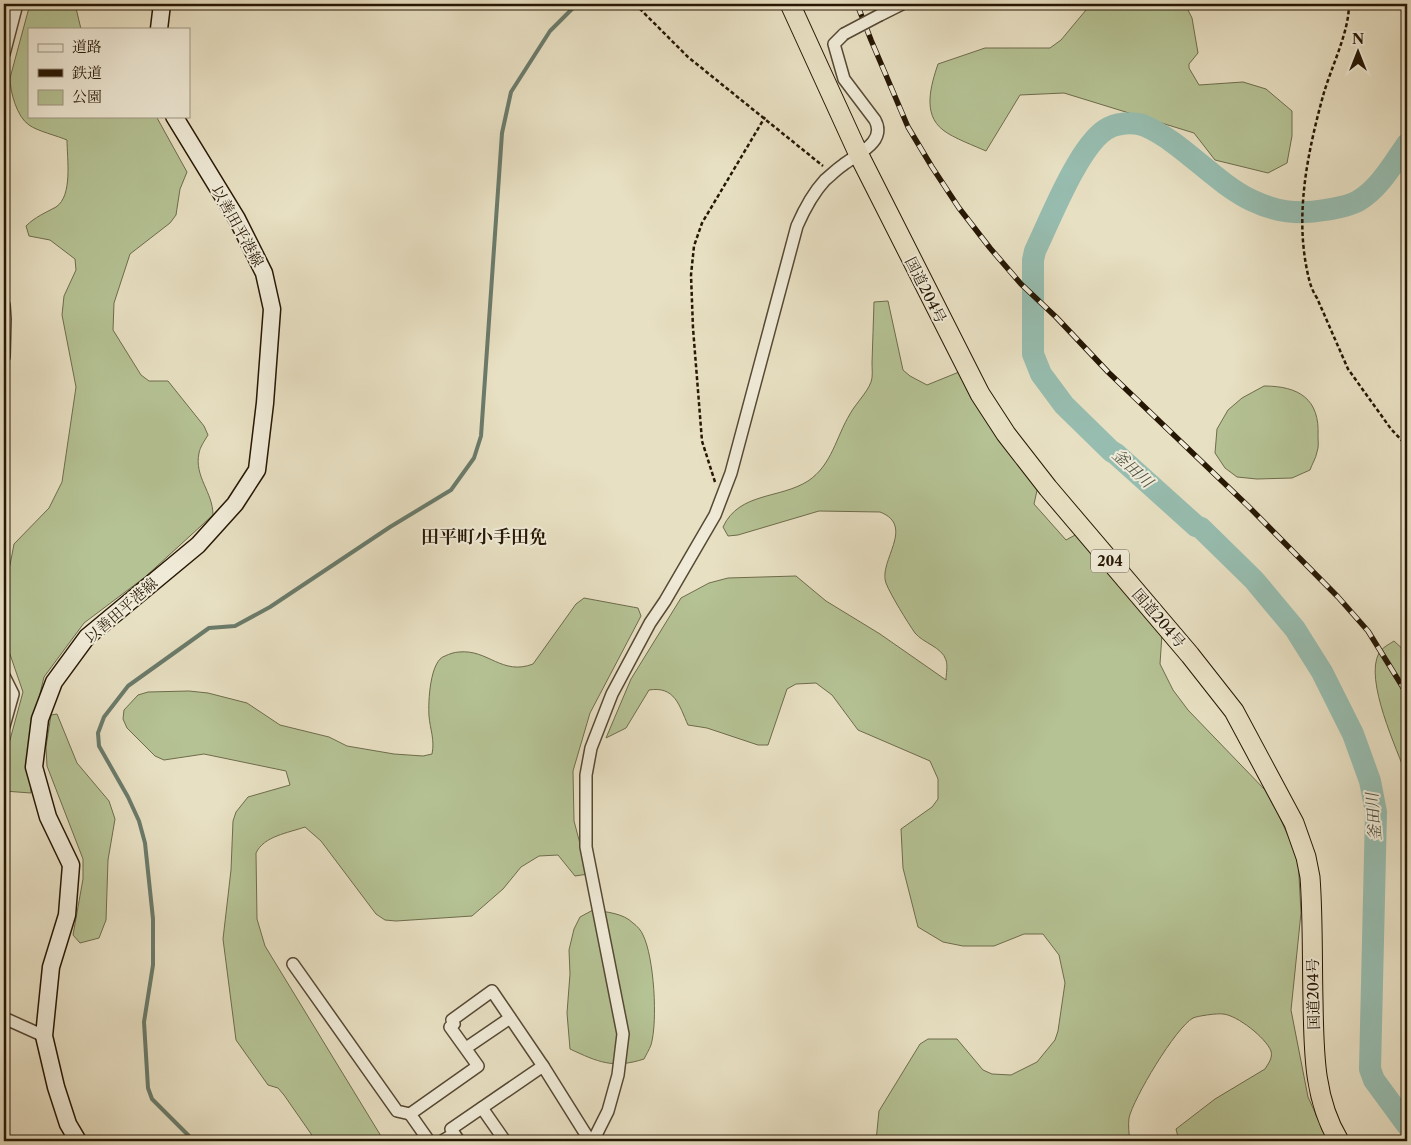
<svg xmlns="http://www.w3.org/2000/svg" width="1411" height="1145" font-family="'Libre Caslon Text','Noto Serif JP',serif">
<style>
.green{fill:#b5c294;stroke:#6e6c4c}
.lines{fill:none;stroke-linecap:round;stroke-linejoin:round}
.stream{stroke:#6a7b6b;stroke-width:4}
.river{stroke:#97bdb0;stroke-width:22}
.minor-casing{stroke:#564934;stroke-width:14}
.secondary-casing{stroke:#261704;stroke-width:19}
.trunk-casing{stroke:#261704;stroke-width:21}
.path{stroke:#261704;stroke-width:2.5;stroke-dasharray:4 2.5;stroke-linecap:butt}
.minor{stroke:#f0ebd8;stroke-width:11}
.secondary{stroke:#f0ebd8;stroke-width:16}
.trunk{stroke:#e8e0c3;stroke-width:19}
.rail-casing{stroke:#261704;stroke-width:5.5}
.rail{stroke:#f0ebd8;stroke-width:4;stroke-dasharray:11;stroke-linecap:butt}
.minor-bridge-casing{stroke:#564934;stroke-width:14;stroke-linecap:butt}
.minor-bridge{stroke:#f0ebd8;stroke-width:11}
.labels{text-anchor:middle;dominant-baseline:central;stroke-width:4;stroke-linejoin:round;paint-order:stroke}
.shield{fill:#f0ebd8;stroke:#635744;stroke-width:1}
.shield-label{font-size:14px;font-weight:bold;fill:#261704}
.street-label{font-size:15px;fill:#261704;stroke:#f0ebd8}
.water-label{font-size:16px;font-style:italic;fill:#4e5140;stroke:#f0ebd8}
.quarter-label{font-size:18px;font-weight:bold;fill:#261704;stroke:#f0ebd8}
</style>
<rect width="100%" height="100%" fill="#e8e0c3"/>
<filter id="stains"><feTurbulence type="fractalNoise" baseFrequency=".004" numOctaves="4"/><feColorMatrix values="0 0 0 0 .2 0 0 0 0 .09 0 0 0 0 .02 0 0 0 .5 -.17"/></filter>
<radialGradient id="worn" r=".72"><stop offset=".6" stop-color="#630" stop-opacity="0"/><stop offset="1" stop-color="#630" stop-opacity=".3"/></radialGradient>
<!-- green -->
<g class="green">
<path d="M 30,4 L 75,4 L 81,29 L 29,29 L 29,116 L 156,116 L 187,172 L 180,189 L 176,215 L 170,223 L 130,254 L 114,303 L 113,330 L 141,375 L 149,381 L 168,381 L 204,426 L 208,435 C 205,440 200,447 199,453 C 194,477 213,492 213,515 L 145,577 L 84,623 L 44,677 L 31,731 L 31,793 L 4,791 L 4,762 L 23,692 L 4,637 L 4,582 L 10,565 L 14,544 L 49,508 L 62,482 L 76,387 L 62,315 L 64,296 L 76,270 L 75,259 L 50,240 L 29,236 L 26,226 C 35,217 45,213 56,207 C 73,196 67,158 67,140 C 58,136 37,131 29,125 C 17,117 10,92 10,78 Z"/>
<path d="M 1091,4 L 1185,4 L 1192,18 L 1198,53 L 1189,64 L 1189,68 L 1199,85 L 1243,82 L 1266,89 L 1292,111 L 1292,136 L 1287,163 L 1268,173 L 1215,160 L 1194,133 L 1064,93 L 1020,95 L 986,151 C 975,146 953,138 943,130 C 922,114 931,85 938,64 L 985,48 L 1050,48 L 1061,40 Z"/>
<path d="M 888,301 L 903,370 L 910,376 L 927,385 L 959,372 L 1038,486 L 1034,504 L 1066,540 L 1077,534 L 1162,634 L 1160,664 L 1173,690 L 1188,710 L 1267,792 L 1272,800 L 1298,858 L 1301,913 L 1291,1010 L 1308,1097 L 1328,1141 L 1179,1141 L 1176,1129 L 1215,1099 L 1265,1069 C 1268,1064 1273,1058 1271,1051 C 1266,1038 1237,1015 1223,1014 C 1218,1013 1197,1016 1193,1018 C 1176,1027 1133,1099 1129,1118 C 1128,1125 1129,1134 1130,1141 L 876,1141 L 879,1111 L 920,1044 L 928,1039 L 957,1039 L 983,1070 L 992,1074 L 1011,1075 L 1037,1062 L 1055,1040 L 1058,1031 L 1065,983 L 1059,955 L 1043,934 L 1024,934 L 994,946 L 963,946 L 943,942 L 918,927 L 903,868 L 901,829 L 932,807 L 938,799 L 938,779 L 930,761 L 858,730 L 832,695 L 816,683 L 796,684 L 787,689 L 768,745 L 758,745 L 707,728 L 688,725 C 679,705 675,686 649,690 L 626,728 L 606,738 L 631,679 L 681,598 L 709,583 L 728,578 L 796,576 L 826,601 L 880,634 L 946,680 C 946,674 948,666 946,660 C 942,647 923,643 915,633 C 908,623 890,594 886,583 C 878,561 916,526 880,512 L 819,511 L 738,535 L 728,536 L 723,527 C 739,492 780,499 808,481 C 832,465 836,437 850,414 C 856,403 867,393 871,382 C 873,377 872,369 872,363 C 873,343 873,322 874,302 Z"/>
<path d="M 1264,386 C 1299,386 1320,399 1318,436 C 1318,441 1319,447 1317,452 C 1316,458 1312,464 1310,470 L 1292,478 L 1257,479 L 1237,477 L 1225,468 L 1215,453 L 1217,429 L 1228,410 L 1242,398 Z"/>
<path d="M 584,598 L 638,608 L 641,616 L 590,713 L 573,771 L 574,821 L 588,874 L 575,876 L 558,855 L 539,856 L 521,867 L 503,889 L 472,916 L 396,921 L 385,920 L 376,914 L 321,841 L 305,827 C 288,833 264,836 256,853 L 257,919 L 265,946 L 384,1141 L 316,1141 L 284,1095 L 278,1088 L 268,1085 L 236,1040 L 223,939 L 231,870 L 233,821 L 236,812 L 248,797 L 290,785 L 286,771 L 204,754 L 164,760 L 155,756 L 127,728 L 123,719 L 124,710 L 138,695 L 148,692 L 189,691 L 208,693 L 247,703 L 280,725 L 329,737 L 347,746 L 394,754 L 423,756 L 432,754 C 435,740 430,729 429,716 C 428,702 430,660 445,656 C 449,654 455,652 459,652 C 488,649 502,676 533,664 L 576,604 Z"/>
<path d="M 1394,641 L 1407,653 L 1407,777 C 1397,749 1364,680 1379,653 C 1383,647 1388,645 1394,641 Z"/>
<polygon points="57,714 77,763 109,801 115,819 108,860 106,920 99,938 80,943 73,935 83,879 83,859 47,766 46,747 51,715"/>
<path d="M 593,910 C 606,912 623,913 633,923 C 637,926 641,930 643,935 C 654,957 658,1021 651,1045 C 649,1050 646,1055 644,1059 C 613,1069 598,1062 570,1049 L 567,1013 L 570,974 L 569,950 L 574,929 L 580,917 Z"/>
</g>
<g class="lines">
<!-- stream -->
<polyline class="stream" points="194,1141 152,1099 148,1088 144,1022 153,965 153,919 145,843 139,821 128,797 99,746 98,733 104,717 128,686 209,628 235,626 270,607 390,527 451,490 474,458 481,436 502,133 511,92 550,31 574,7 580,4"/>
<!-- river -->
<path class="river" d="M 1407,144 C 1393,164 1379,189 1358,201 C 1347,207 1336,208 1325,210 C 1298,215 1276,212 1251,200 C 1214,182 1182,142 1145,126 C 1134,121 1115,123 1105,130 C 1078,148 1050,220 1035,251 L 1033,260 L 1033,354 L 1041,374 L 1064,405 L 1111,451 L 1116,454 L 1196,526 L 1201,528 L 1254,580 L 1295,629 L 1322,672 L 1353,734 L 1370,781 L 1376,812 L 1370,1069 L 1374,1080 L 1407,1125"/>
<!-- minor casing -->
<g class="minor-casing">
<g id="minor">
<polyline points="880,15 902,4"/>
<polyline points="4,54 17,4"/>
<polyline points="4,305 5,319 4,357"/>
<polyline points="4,676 13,694 4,726"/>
<polyline points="293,964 397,1111 410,1114"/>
<polyline points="4,1018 44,1036"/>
<polyline points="466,1048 510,1018"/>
<polyline points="482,1108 505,1141"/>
<polyline points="429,1141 410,1114 478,1066 450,1027 454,1024 452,1020 492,991 543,1066"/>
<polyline points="442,1141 454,1134"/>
<polyline points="459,1141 451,1129 543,1066 590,1141"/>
<path d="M 593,1141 L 608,1111 L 618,1075 L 623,1034 L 586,847 L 586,775 L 591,748 L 612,694 L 650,623 L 665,601 L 715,515 L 731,473 L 797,226 C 804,210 813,193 825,180 C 831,175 837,169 843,165 C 857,154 887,142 875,120 L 844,79 L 834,44 L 844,34"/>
</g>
</g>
<!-- secondary casing -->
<g class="secondary-casing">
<g id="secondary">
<polyline points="159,29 162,4"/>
<polyline points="78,1141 68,1124 56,1087 44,1036 51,967 67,915 71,865 48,817 34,767 40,719 54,682 87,637 198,545 235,504 257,470 265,403 272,309 264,273 237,219 174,116"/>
</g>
</g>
<!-- trunk casing -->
<g class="trunk-casing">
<path id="trunk" d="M 790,4 L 859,155 L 980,394 L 1006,434 L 1048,488 L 1190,655 L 1234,711 L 1294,823 L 1306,857 L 1310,877 C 1313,917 1312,959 1313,1000 C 1314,1049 1313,1098 1339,1141"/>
</g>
<!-- path -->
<g class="path">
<polyline points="635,4 688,57 823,166"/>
<path d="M 1349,4 C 1349,33 1331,67 1323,96 C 1308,151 1295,212 1307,270 C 1309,280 1311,289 1317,298 L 1348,369 L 1391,429 L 1407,446"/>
<polyline points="715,482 702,441 693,328 691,275 694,246 702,223 765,117"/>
</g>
<!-- minor -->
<use href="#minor" class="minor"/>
<!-- secondary -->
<use href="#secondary" class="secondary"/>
<!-- trunk -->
<use href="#trunk" class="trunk"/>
<!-- rail casing -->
<g class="rail-casing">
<polyline id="rail" points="857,4 871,40 908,127 932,167 959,208 990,248 1021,284 1056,317 1108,372 1248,506 1338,597 1368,631 1407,694"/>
</g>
<!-- rail -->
<use href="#rail" class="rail"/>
<!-- minor-bridge casing -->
<g class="minor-bridge-casing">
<polyline id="minor-bridge" points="844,34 880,15"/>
</g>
<!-- minor-bridge -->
<use href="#minor-bridge" class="minor-bridge"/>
</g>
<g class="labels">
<!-- shield labels -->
<rect class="shield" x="1091" y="549.5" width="38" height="23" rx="4"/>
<g class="shield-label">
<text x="1110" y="561">204</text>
</g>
<!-- street labels -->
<g class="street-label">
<text transform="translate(238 226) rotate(61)">以善田平港線</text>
<text transform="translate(926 290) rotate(63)">国道204号</text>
<text transform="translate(121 610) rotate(-41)">以善田平港線</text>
<text transform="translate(1159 618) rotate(49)">国道204号</text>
<text transform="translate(1313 994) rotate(-91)">国道204号</text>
</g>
<!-- water labels -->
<g class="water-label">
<text transform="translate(1133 468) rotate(43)">釜田川</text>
<text transform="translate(1373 817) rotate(-94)">釜田川</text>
</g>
<!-- quarter labels -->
<g class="quarter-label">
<text x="484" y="537">田平町小手田免</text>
</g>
</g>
<!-- margin -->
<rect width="1411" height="1145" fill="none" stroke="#e8e0c3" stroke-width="20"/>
<rect x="5" y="5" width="1401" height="1135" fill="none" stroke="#261704" stroke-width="2.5"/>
<rect x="10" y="10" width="1391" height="1125" fill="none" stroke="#261704"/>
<!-- legend -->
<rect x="28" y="28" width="162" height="90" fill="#f0ebd8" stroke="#9f9683"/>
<rect x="38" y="44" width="25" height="8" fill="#f0ebd8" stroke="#9f9683"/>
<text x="72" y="52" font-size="15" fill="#261704">道路</text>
<rect x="38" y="69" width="25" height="8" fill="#261704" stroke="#9f9683"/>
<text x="72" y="78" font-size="15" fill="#261704">鉄道</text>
<rect x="38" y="90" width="25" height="15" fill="#b5c294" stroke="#9f9683"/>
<text x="72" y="102" font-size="15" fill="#261704">公園</text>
<!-- north arrow -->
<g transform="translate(1358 52)" stroke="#f0ebd8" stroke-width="4" paint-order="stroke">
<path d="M0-4L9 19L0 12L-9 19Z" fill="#261704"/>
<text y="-8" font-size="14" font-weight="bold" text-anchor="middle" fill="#261704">N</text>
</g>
<rect width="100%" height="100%" filter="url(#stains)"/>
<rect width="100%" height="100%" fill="url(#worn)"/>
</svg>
